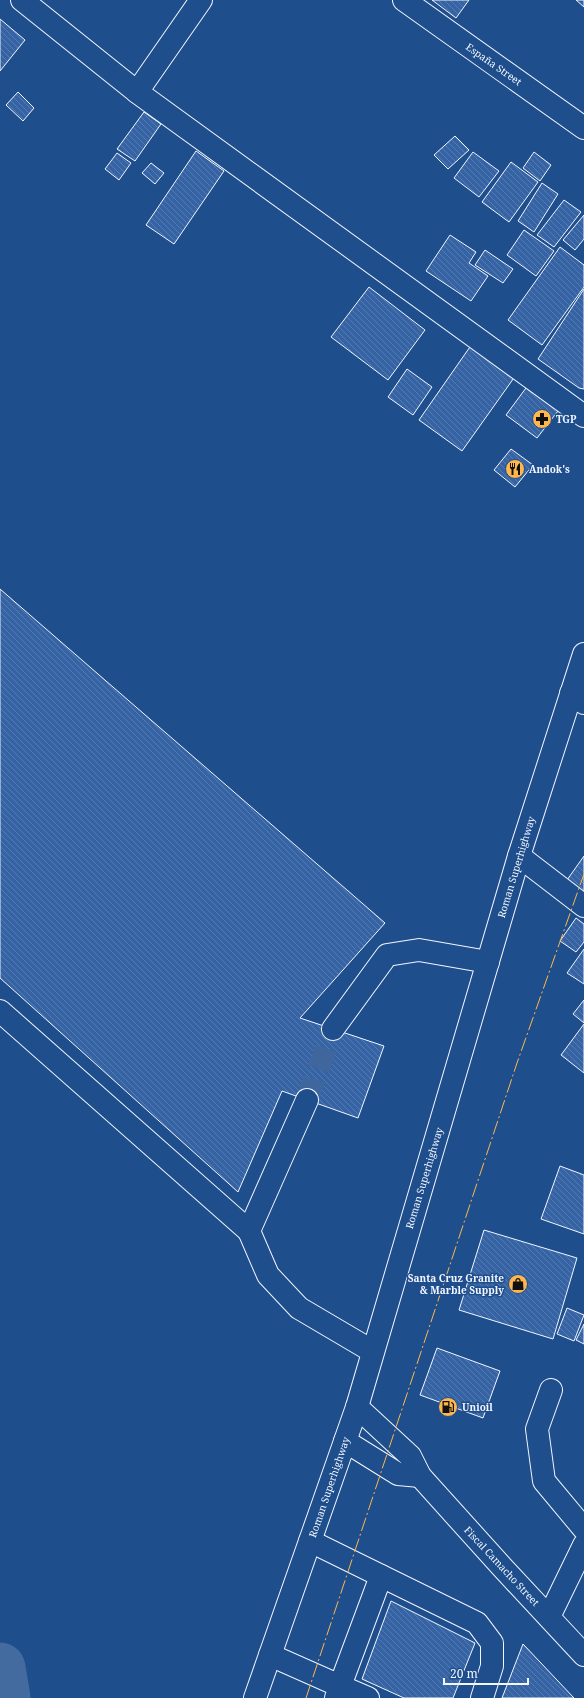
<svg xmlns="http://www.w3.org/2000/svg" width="584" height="1698" font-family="'Noto Serif',serif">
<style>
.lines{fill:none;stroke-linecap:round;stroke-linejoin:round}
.river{stroke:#446ba0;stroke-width:51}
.building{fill:url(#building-back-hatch);stroke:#f2f6ff}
.minor-tunnel{stroke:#3f679d;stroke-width:22;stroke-dasharray:22 11;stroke-linecap:butt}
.minor-casing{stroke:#f2f6ff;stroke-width:24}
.major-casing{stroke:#f2f6ff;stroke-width:24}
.minor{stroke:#1f4e8c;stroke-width:22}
.major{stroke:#1f4e8c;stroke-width:22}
.power{stroke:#ffb74d;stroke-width:1;stroke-dasharray:14 3 2 3;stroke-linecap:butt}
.labels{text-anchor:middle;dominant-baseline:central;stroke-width:3;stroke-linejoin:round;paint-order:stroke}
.street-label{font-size:10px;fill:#f2f6ff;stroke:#1f4e8c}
.poi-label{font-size:10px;font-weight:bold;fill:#f2f6ff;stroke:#1f4e8c;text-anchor:start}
</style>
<defs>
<pattern id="building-back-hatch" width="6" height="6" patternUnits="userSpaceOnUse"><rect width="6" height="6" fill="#3563a3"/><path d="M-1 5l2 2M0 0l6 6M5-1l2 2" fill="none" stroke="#537ab1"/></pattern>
</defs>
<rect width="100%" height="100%" fill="#1f4e8c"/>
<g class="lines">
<!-- river -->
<polyline class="river" points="0,1668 5,1698"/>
</g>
<!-- building -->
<g class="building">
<polygon points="432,0 469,0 456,18"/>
<polygon points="576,0 584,0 584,7"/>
<polygon points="0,19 25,40 0,71"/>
<polygon points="18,92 34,108 23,121 6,105"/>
<polygon points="144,112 161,124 135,161 117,149"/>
<polygon points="455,136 469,150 448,169 434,155"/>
<polygon points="196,151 224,171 174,244 146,225"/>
<polygon points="473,152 499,171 479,197 454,178"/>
<polygon points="534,152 551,165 540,181 523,168"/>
<polygon points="117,153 131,163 119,180 105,169"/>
<polygon points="511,162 538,182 509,222 482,202"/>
<polygon points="151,163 164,173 155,184 142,173"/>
<polygon points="542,183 558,194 534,232 518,221"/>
<polygon points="564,200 581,212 554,247 537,235"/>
<polygon points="584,215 584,239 575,250 563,240"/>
<polygon points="524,230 554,251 536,276 507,255"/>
<polygon points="450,235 476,252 469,263 488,276 471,301 426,271"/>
<polygon points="560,247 584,265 584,287 542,345 508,320"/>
<polygon points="485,250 513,269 503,283 475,265"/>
<polygon points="369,287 425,330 388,380 331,337"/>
<polygon points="584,289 584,389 579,388 538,359"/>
<polygon points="472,344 516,375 462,451 419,420"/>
<polygon points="407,369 432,387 413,415 388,397"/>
<polygon points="526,388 558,411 537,438 506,415"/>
<polygon points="511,449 533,465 515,487 494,470"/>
<polygon points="0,589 385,923 300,1018 384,1046 358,1118 282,1091 238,1192 0,978"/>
<polygon points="584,856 584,892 567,880"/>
<polygon points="576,918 584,924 584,942 576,952 560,941"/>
<polygon points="584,949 584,984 567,973"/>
<polygon points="584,1000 584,1023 573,1014"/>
<polygon points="584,1024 584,1073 561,1055"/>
<polygon points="560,1166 584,1175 584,1234 541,1219"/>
<polygon points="484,1230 577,1258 553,1339 459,1310"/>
<polygon points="567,1308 584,1315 574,1341 557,1334"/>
<polygon points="584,1324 584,1344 576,1340"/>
<polygon points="437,1348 500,1371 483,1418 420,1395"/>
<polygon points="391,1601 475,1643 453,1698 404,1698 362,1679"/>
<polygon points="523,1644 574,1698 502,1698"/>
</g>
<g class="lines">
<!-- minor-tunnel -->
<polyline class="minor-tunnel" points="307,1100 333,1029"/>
<!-- minor casing -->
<g class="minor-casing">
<g id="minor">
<polyline points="22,0 137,92 584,416"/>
<polyline points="404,0 584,128"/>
<polyline points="137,92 201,0"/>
<polyline points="571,693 584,703"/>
<polyline points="519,856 584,906"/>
<polyline points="0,1011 249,1231"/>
<polyline points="333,1029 387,955 419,950 488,962"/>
<polyline points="307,1100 249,1231 268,1275 299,1308 372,1351"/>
<polyline points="551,1390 537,1429 544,1481 584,1529"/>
<polyline points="357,1407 410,1456 420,1476 502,1567 584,1655"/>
<polyline points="345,1441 398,1474 420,1476"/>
<polyline points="310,1541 477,1623 492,1643 492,1666 482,1698"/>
<polyline points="549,1617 584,1545"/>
<polyline points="270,1655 340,1686 381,1576"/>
<polyline points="336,1698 340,1686 368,1698"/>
</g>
</g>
<!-- major casing -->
<g class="major-casing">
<polyline id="major" points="255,1698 357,1407 519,856 584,654"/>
</g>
<!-- minor -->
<use href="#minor" class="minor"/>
<!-- major -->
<use href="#major" class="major"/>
<!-- power -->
<polyline class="power" points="306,1698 517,1063 584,874"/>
</g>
<!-- icons -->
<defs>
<g id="pharmacy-disc" transform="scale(1)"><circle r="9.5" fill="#ffb74d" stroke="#1f4e8c"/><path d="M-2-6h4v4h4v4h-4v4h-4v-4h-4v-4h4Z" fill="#111"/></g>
<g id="restaurant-disc" transform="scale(1)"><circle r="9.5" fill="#ffb74d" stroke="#1f4e8c"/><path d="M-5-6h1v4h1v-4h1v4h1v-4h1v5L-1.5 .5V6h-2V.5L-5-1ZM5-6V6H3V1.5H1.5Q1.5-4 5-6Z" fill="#111"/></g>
<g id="shop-disc" transform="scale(1)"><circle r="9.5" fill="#ffb74d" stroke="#1f4e8c"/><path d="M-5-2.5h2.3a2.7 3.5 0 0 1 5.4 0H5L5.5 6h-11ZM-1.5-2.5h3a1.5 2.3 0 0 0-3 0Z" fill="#111"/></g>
<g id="fuel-disc" transform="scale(1)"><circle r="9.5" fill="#ffb74d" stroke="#1f4e8c"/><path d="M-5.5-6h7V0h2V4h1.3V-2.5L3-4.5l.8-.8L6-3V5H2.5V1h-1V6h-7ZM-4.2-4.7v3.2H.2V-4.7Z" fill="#111"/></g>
</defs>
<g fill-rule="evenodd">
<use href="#pharmacy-disc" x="542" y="419"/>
<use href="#restaurant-disc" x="515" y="469"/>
<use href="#shop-disc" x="518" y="1284"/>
<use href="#fuel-disc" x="448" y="1407"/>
</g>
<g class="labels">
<!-- street labels -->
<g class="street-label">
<text transform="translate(494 64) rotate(35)">España Street</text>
<text transform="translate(516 867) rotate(-73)">Roman Superhighway</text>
<text transform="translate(424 1178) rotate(-73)">Roman Superhighway</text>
<text transform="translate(329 1487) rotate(-71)">Roman Superhighway</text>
<text transform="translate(502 1566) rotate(47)">Fiscal Camacho Street</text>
</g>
<!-- poi labels -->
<g class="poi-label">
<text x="556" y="419">TGP</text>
<text x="529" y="469">Andok's</text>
<text x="504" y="1278" text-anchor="end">Santa Cruz Granite<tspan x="504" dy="12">&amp; Marble Supply</tspan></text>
<text x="462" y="1407">Unioil</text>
</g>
</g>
<!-- scale -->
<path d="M444 1678v6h84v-6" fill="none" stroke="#f2f6ff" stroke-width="2"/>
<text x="450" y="1678" font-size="12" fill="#f2f6ff" stroke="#1f4e8c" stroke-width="3" paint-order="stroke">20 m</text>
</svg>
